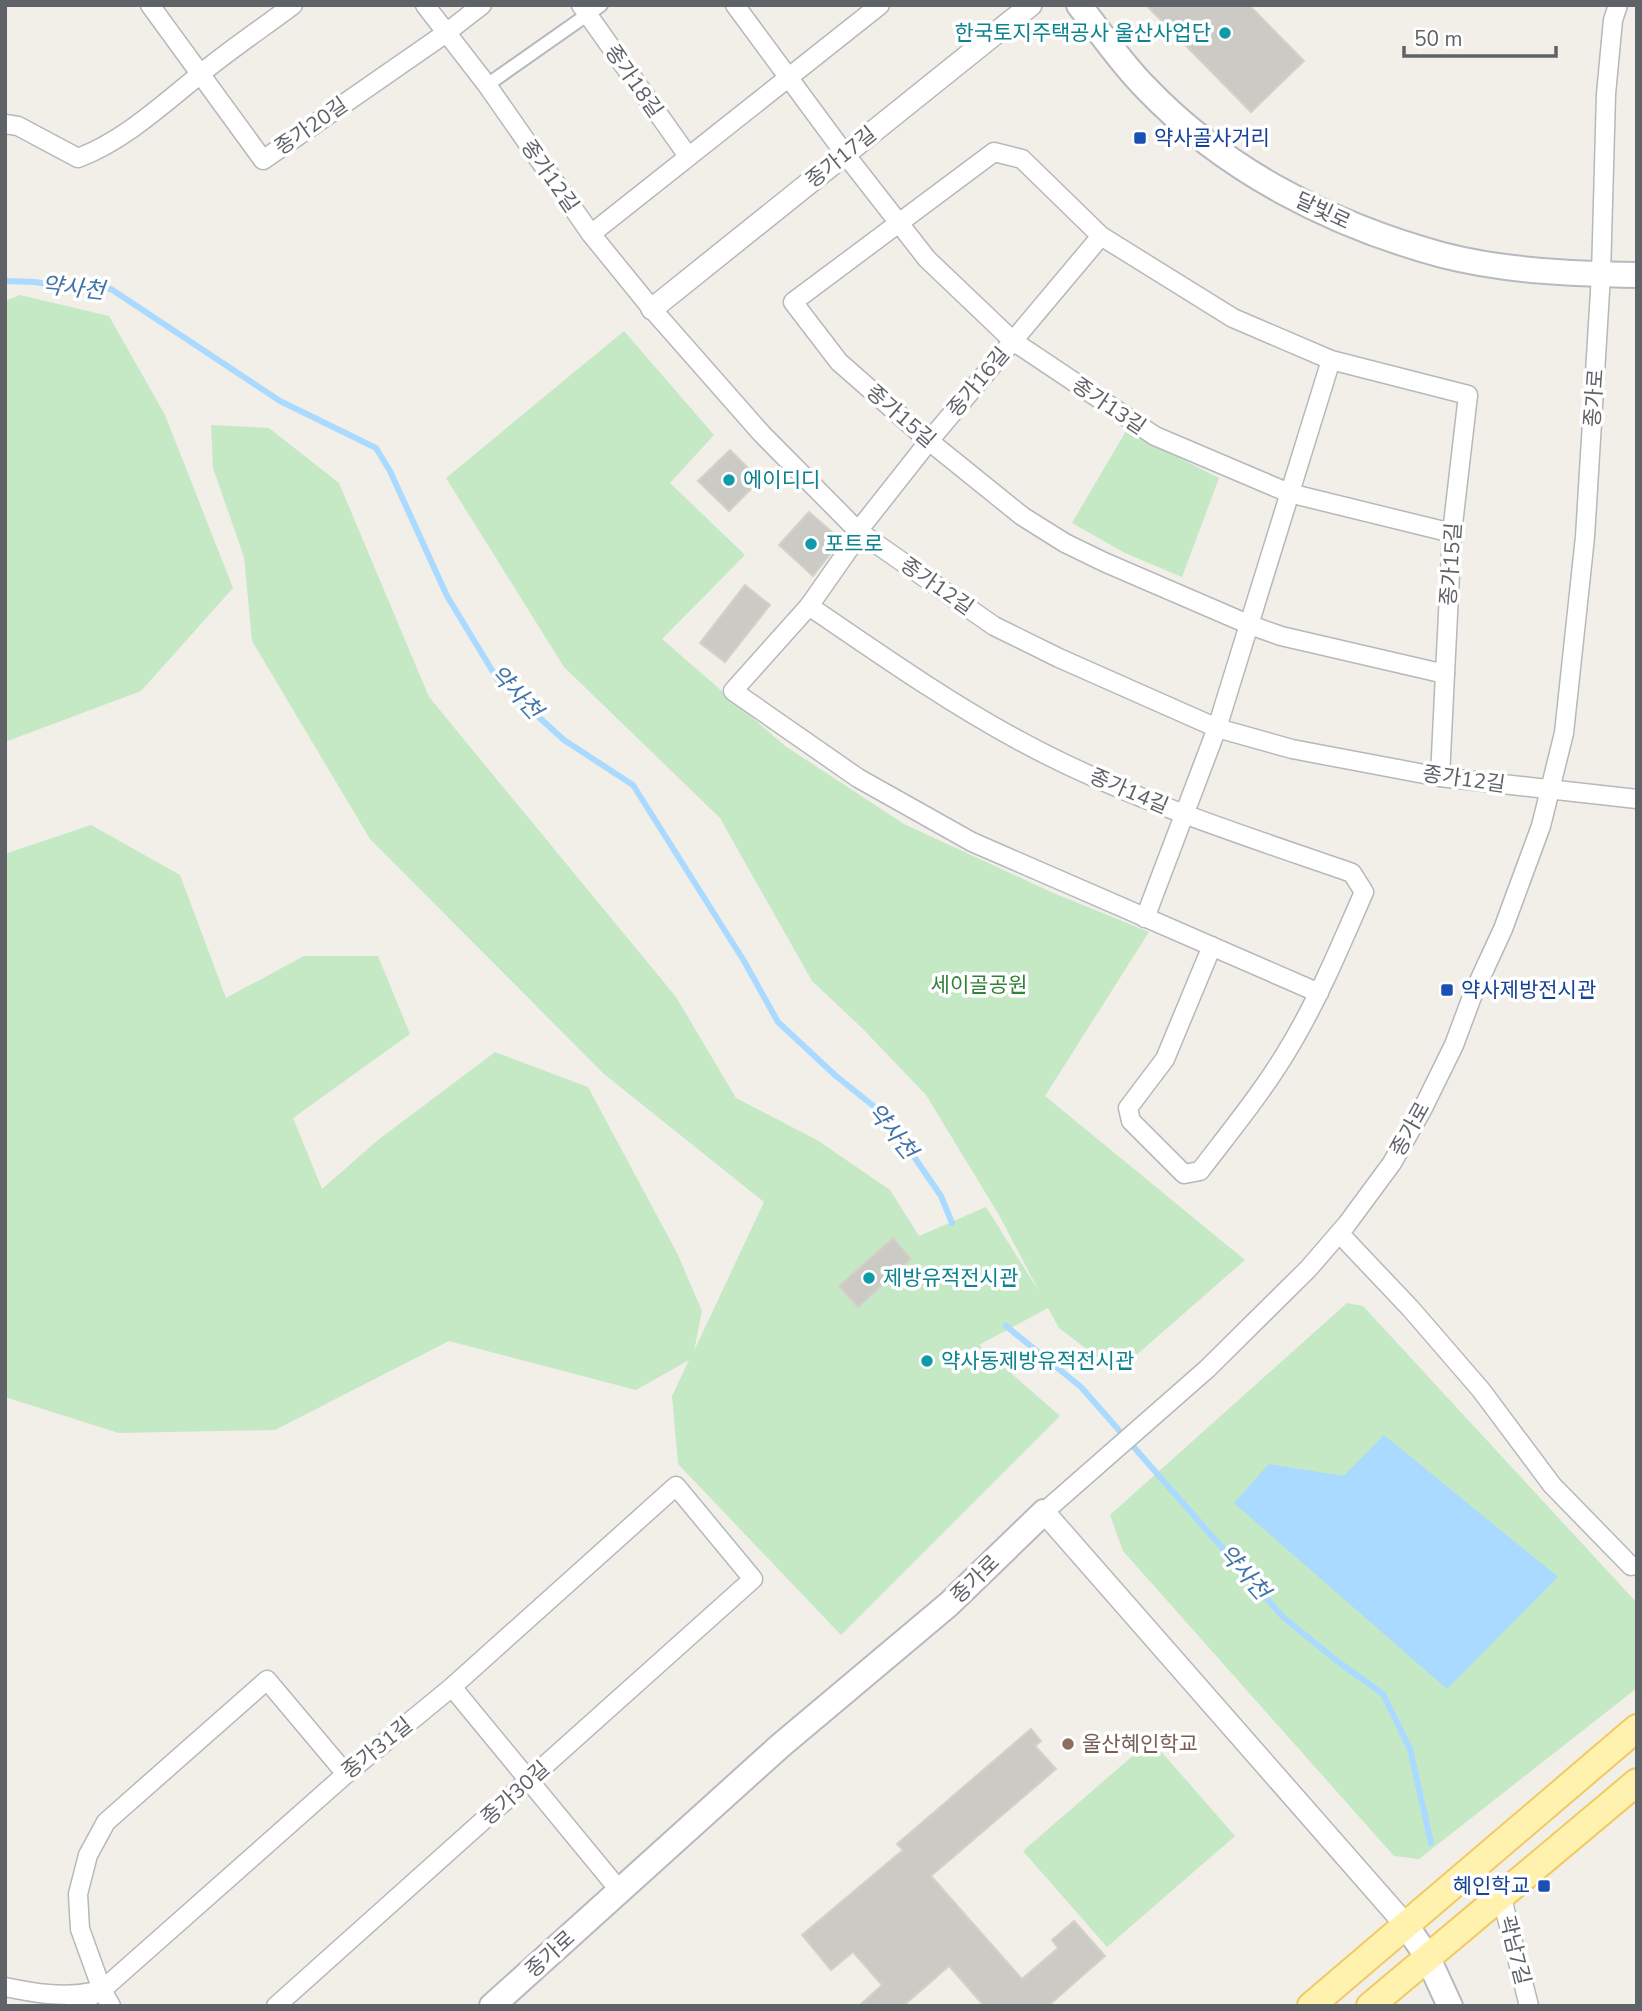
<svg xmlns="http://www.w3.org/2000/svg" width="1642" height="2011" font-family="'Nunito Sans','Noto Sans KR',sans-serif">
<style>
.green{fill:#c5e8c5}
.water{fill:#aadaff}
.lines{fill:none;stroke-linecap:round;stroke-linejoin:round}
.stream{stroke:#aadaff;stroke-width:6}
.building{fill:#cccac5;stroke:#d6d1c6;stroke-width:2}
.pedestrian-casing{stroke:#b5b8bc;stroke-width:16}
.minor-casing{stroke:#b5b8bc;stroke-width:21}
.tertiary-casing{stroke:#b5b8bc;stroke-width:24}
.secondary-casing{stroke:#b6babf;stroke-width:28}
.primary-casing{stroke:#f2c960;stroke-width:30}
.pedestrian{stroke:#fff;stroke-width:12}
.minor{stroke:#fff;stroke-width:18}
.tertiary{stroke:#fff;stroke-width:21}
.secondary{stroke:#fff;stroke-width:24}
.primary{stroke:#fff2af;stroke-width:26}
.culture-dot{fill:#0f9aa8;stroke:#fff;stroke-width:2.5}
.transit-dot{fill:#1a4fb4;stroke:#fff;stroke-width:2.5}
.education-dot{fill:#8d6e63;stroke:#fff;stroke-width:2.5}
.labels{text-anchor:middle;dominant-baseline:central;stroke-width:7;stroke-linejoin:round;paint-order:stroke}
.culture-label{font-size:21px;fill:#0d838f;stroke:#fff;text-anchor:start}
.street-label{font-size:21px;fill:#5f6368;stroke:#fff}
.transit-label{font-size:21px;fill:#164399;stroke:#fff;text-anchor:start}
.park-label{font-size:21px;fill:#348238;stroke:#fff}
.education-label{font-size:21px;fill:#785e54;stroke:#fff;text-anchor:start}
.water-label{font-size:23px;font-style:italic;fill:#4174aa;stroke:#fff}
</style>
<rect width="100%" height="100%" fill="#f1efe8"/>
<!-- green -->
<g class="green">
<polygon points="20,295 109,316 165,415 233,588 141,691 5,742 5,301"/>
<polygon points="624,331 714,435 670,483 745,555 662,639 785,746 904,824 1051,892 1149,932 1045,1096 1245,1260 1117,1372 1059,1328 1048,1308 979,1345 1060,1416 841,1635 678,1464 672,1396 689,1360 636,1390 449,1341 275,1430 119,1433 5,1397 5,854 91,825 180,875 226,998 304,956 378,956 410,1034 293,1118 322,1189 378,1140 495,1052 588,1087 677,1253 702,1311 694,1351 764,1202 604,1074 370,839 252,641 244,557 213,468 211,425 269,428 339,483 429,697 676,997 736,1098 817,1140 890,1190 919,1236 986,1207 1040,1293 999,1215 926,1095 862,1028 812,981 720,818 564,667 446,478"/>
<polygon points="1126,431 1219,478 1182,577 1125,553 1072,523"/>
<polygon points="1347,1303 1363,1306 1637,1603 1637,1688 1419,1859 1394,1856 1123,1551 1110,1515"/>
<polygon points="1151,1740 1235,1836 1107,1947 1023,1851"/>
</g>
<!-- water -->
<polygon class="water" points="1384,1435 1558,1577 1447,1689 1234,1503 1269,1464 1344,1476"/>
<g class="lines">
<!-- stream -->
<g class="stream">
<polyline points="5,281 35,282 75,289 111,289 280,401 376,448 390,471 447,596 498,680 564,740 633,785 744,961 778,1022 836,1076 886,1116 941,1196 952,1223"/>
<polyline points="1006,1326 1081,1387 1283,1617 1337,1661 1383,1694 1410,1749 1431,1843"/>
</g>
</g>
<!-- building -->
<g class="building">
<polygon points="1146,5 1249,5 1304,61 1251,112"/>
<polygon points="730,450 760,480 729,511 698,481"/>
<polygon points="809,512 841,540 813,576 779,545"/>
<polygon points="745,585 770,605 725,662 700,643"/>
<polygon points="893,1238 911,1259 858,1307 839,1286"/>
<polygon points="1031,1729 1041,1741 1035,1746 1056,1769 931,1876 1022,1979 1058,1948 1052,1940 1074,1921 1105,1956 1048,2006 984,2006 949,1966 903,2006 859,2006 882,1985 853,1952 831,1970 802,1935 903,1850 897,1844"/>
</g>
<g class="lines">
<!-- pedestrian casing -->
<g class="pedestrian-casing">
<polyline id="pedestrian" points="487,85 601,5"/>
</g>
<!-- minor casing -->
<g class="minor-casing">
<g id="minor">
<polyline points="150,5 263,160 446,33 482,5"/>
<polyline points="425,5 487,85 591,234 652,309 762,434 858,531 994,626 1059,658 1217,728 1292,749 1440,777 1637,799"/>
<polyline points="581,5 688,156"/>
<polyline points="735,5 845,154 927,259 1013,341 1155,436 1289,493 1452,533"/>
<path d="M 5,124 L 18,126 L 78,158 C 123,141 161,106 198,76 C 228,51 261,29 293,5"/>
<polygon points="994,152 1022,159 1101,236 1233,318 1331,360 1468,395 1452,533 1445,674 1281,636 1250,625 1104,562 1065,543 1022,516 929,441 839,362 793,302"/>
<polyline points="591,234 880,5"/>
<polyline points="809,606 849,549 858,531 929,441 1101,236"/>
<polyline points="1440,777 1445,674"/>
<polyline points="1145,918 1217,728 1331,360"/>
<path d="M 1212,946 L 1165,1059 L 1128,1108 L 1131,1121 L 1184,1174 L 1200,1171 C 1232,1129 1266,1088 1293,1041 C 1321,993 1342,942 1364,892 L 1352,873 C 1240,834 1125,798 1020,741 C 946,701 878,653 809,606 L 733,691 L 858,778 L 972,842 L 1319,993"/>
<polyline points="1339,1233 1411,1309 1481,1390 1552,1485 1631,1566"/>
<polyline points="1044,1512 1207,1369 1309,1268 1347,1224 1392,1163 1423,1108 1454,1045 1473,994 1503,929 1541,826 1564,733 1585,537 1601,275 1606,94 1613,20 1618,5"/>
<polyline points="452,1687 620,1891"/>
<polyline points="1501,1894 1529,2006"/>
<path d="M 5,1987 C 34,1993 63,1998 92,1992"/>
<polyline points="74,2006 102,1990 346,1774 452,1687 676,1486 753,1579 276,2006"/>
<polyline points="111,2006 102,1990 80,1929 78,1894 88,1855 106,1822 267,1680 346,1774"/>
</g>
</g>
<!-- tertiary casing -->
<g class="tertiary-casing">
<g id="tertiary">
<polyline points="652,309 1031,5"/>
<polyline points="1044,1512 1405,1924"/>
</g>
</g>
<!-- secondary casing -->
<g class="secondary-casing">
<g id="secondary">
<path d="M 1079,5 C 1101,33 1121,63 1146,88 C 1225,171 1332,225 1442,255 C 1504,271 1573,274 1637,275"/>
<polyline points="1405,1924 1427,1956 1450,2006"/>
<polyline points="492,2006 780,1746 949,1604 1044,1512"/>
</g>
</g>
<!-- primary casing -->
<g class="primary-casing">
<g id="primary">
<polyline points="1311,2006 1637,1728"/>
<polyline points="1370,2006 1637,1782"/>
</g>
</g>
<!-- pedestrian -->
<use href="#pedestrian" class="pedestrian"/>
<!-- minor -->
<use href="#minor" class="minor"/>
<!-- tertiary -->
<use href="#tertiary" class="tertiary"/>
<!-- secondary -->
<use href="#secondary" class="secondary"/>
<!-- primary -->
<use href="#primary" class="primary"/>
</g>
<!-- markers -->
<g class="culture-dot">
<circle cx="1225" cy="33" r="7"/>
<circle cx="729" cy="480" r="7"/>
<circle cx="811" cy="544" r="7"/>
<circle cx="869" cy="1278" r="7"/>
<circle cx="927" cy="1361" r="7"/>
</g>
<g class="transit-dot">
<rect x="1133" y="131" width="14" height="14" rx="3.5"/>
<rect x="1440" y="983" width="14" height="14" rx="3.5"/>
<rect x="1537" y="1879" width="14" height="14" rx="3.5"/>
</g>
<circle class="education-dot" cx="1068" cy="1744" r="7"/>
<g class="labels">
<!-- culture labels -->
<g class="culture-label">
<text x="1211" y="33" text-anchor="end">한국토지주택공사 울산사업단</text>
<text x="743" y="480">에이디디</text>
<text x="825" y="544">포트로</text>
<text x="883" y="1278">제방유적전시관</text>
<text x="941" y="1361">약사동제방유적전시관</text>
</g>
<!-- street labels -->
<g class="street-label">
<text transform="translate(634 81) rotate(55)">종가18길</text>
<text transform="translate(311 126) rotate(-35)">종가20길</text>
<text transform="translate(841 157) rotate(-39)">종가17길</text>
<text transform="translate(550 176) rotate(55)">종가12길</text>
<text transform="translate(1323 211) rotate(25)">달빛로</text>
<text transform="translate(978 382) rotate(-50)">종가16길</text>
<text transform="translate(1594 398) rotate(-86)">종가로</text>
<text transform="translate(1109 406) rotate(34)">종가13길</text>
<text transform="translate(901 416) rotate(41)">종가15길</text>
<text transform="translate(1451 564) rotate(-86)">종가15길</text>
<text transform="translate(937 586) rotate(35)">종가12길</text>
<text transform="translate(1464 779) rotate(8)">종가12길</text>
<text transform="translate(1129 791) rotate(23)">종가14길</text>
<text transform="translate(1410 1129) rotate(-61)">종가로</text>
<text transform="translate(975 1579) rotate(-44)">종가로</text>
<text transform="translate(377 1748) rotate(-39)">종가31길</text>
<text transform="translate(515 1793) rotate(-42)">종가30길</text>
<text transform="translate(1515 1950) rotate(76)">곽남7길</text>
<text transform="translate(550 1954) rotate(-42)">종가로</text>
</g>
<!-- transit labels -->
<g class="transit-label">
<text x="1154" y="138">약사골사거리</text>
<text x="1461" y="990">약사제방전시관</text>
<text x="1530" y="1886" text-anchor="end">혜인학교</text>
</g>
<!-- park labels -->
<g class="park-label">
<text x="979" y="985">세이골공원</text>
</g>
<!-- education labels -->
<g class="education-label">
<text x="1082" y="1744">울산혜인학교</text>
</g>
<!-- water labels -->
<g class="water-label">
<text transform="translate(73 288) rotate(6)">약사천</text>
<text transform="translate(516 692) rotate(47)">약사천</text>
<text transform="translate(892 1131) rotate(51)">약사천</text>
<text transform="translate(1244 1572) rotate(49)">약사천</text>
</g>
</g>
<!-- border -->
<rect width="1642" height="2011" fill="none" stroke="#5f6368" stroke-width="14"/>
<!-- scale -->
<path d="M1404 46v10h152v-10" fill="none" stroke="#5f6368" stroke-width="3.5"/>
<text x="1414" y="46" font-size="21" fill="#5f6368" stroke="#ffffff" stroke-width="5" paint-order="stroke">50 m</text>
</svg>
